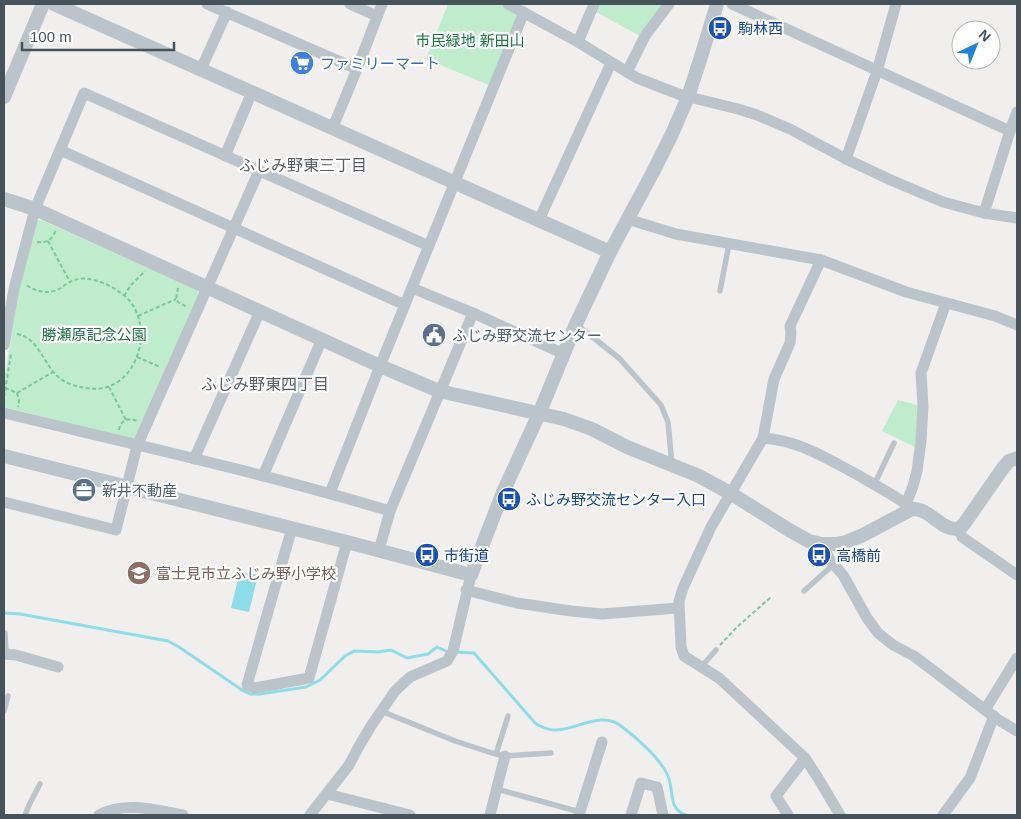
<svg xmlns="http://www.w3.org/2000/svg" width="1021" height="819" font-family="Arial,'Noto Sans JP',sans-serif">
<style>
.green{fill:#bfeccc}
.water{fill:#8edce7}
.lines{fill:none;stroke-linecap:round;stroke-linejoin:round}
.stream{stroke:#8edce7;stroke-width:3}
.path{stroke:#79c89a;stroke-width:2;stroke-dasharray:4 2.5;stroke-linecap:butt}
.service{stroke:#bac4ca;stroke-width:5.5}
.minor{stroke:#bac4ca;stroke-width:11}
.tertiary{stroke:#bac4ca;stroke-width:14}
.labels{text-anchor:middle;dominant-baseline:central;stroke-width:4.5;stroke-linejoin:round;paint-order:stroke}
.transit-label{font-size:15px;fill:#164399;stroke:#fff;text-anchor:start}
.park-label{font-size:15px;fill:#1c7842;stroke:#fff}
.shop-label{font-size:15px;fill:#366cbe;stroke:#fff;text-anchor:start}
.service-label{font-size:15px;fill:#4e5e75;stroke:#fff;text-anchor:start}
.education-label{font-size:15px;fill:#785e54;stroke:#fff;text-anchor:start}
.neighbourhood-label{font-size:16px;fill:#5b5f63;stroke:#fff}
</style>
<rect width="100%" height="100%" fill="#f1eeee"/>
<!-- green -->
<g class="green">
<polygon points="448,4 499,4 516,12 517,17 489,85 426,59"/>
<polygon points="600,4 664,4 640,36 596,12"/>
<polygon points="41,220 197,290 199,294 136,437 133,439 4,407 4,381 19,290 37,221"/>
<polygon points="898,400 921,406 917,448 882,431"/>
</g>
<!-- water -->
<polygon class="water" points="240,571 258,575 249,612 231,608"/>
<g class="lines">
<!-- stream -->
<g class="stream">
<polyline points="4,613 20,614 168,641 179,647 242,690 250,694 260,694 306,687 320,680 345,656 354,651 378,652 391,650 407,658 428,654 437,647 448,652"/>
<path d="M 455,652 L 474,653 L 536,724 C 542,727 547,730 554,730 C 575,731 601,710 621,726 C 636,737 661,759 668,776 C 674,790 668,810 686,815"/>
</g>
<!-- path -->
<g class="path">
<polyline points="48,241 70,282"/>
<path d="M 37,242 C 47,243 52,240 56,230"/>
<polyline points="178,288 176,299 178,302 187,307"/>
<polyline points="124,296 131,285 145,271"/>
<polyline points="138,316 176,299"/>
<path d="M 17,334 C 41,338 44,370 64,381 C 70,385 79,387 86,388 C 133,397 157,333 129,300 C 118,288 91,274 74,280 C 69,282 65,285 61,288 C 49,295 37,292 26,285"/>
<polyline points="137,357 160,367"/>
<polyline points="109,387 126,420"/>
<polyline points="5,388 8,389 17,393 19,401 18,407"/>
<polyline points="17,393 53,372"/>
<polyline points="4,397 11,354"/>
<path d="M 119,430 C 121,419 128,418 138,421"/>
<polyline points="720,645 737,627 771,597"/>
</g>
<!-- service -->
<g class="service">
<polyline points="720,291 729,244"/>
<polyline points="577,325 619,358 661,405 668,422 672,465"/>
<polyline points="874,485 894,443"/>
<polyline points="804,591 834,564"/>
<polyline points="5,633 6,654"/>
<polyline points="701,667 716,650"/>
<polyline points="4,711 8,696"/>
<polyline points="381,711 455,741 492,753 505,756 551,753"/>
<polyline points="496,754 508,716"/>
<polyline points="497,789 580,812"/>
<polyline points="25,815 30,803 40,784"/>
</g>
<!-- minor -->
<g class="minor">
<polyline points="207,4 357,69"/>
<polyline points="350,4 377,16"/>
<polyline points="508,4 578,42 637,78 681,95 738,109 757,115 790,129 846,159 893,181 943,202 984,213 1017,218"/>
<polyline points="732,4 1010,131 1017,112"/>
<polyline points="578,42 594,4"/>
<polyline points="201,69 227,12"/>
<polyline points="627,72 645,36 669,4"/>
<polyline points="333,127 357,69 382,4"/>
<polyline points="60,150 405,305"/>
<polyline points="225,156 252,92"/>
<polyline points="846,159 877,71 896,4"/>
<polyline points="984,213 1010,131"/>
<polyline points="627,219 676,234 821,260 906,292 995,316 1017,325"/>
<polyline points="539,220 611,63"/>
<polyline points="821,260 790,326 791,332 790,343 774,379 763,438 711,527 683,588 679,601 681,647 684,656 719,678 805,758 818,778 840,815"/>
<polyline points="473,313 564,354"/>
<polyline points="4,345 14,289 35,209 84,93 429,246"/>
<path d="M 4,413 C 133,444 263,473 390,511"/>
<path d="M 763,438 C 800,441 824,457 856,474 C 875,485 894,495 912,508"/>
<polyline points="194,459 260,311"/>
<polyline points="263,476 322,339"/>
<polyline points="330,493 380,366 524,12"/>
<polyline points="4,502 116,530 137,446 259,171"/>
<polyline points="906,504 913,486 917,471 921,441 923,406 921,373 946,303"/>
<polyline points="292,528 247,685 255,688 309,678 347,542"/>
<polyline points="959,529 962,537 1017,575"/>
<polyline points="822,544 830,560 843,575 867,618 878,633 893,645 914,656 997,719 1017,731"/>
<polyline points="379,550 390,511 473,313 412,288"/>
<polyline points="466,590 517,603 571,611 602,614 678,608"/>
<polyline points="4,654 16,655 58,667"/>
<polyline points="985,710 1017,658"/>
<polyline points="327,794 410,815"/>
<path d="M 99,815 C 125,801 156,810 183,815"/>
<polyline points="310,815 349,765 358,748 371,726 395,691 410,677 447,661 453,651 471,575"/>
<polyline points="490,815 505,756"/>
<polyline points="579,815 602,742"/>
<polyline points="631,815 641,783 657,787 663,815"/>
<polyline points="788,815 776,796 805,758"/>
<polyline points="943,815 970,778 994,716"/>
</g>
<!-- tertiary -->
<g class="tertiary">
<polyline points="54,4 610,252"/>
<polyline points="4,97 43,4"/>
<path d="M 4,199 L 35,209 L 380,366 L 439,391 L 564,419 L 592,429 L 627,447 L 699,476 L 730,493 L 789,530 L 809,541 L 822,544 L 837,544 L 846,542 L 863,535 L 912,509 C 930,508 941,531 959,529 L 964,524 L 1003,468 L 1009,461 L 1017,458"/>
<polyline points="4,456 347,542 471,575 503,492 539,414 576,324 610,252 653,172 672,134 688,97 700,60 717,4"/>
</g>
</g>
<!-- icons -->
<defs>
<g id="bus-disc" transform="scale(1.25)"><circle r="9.5" fill="#1a4fb4" stroke="#fff"/><path d="M-5-6H5V4H4V6H2V4H-2V6H-4V4H-5ZM-3.5-4V0h7V-4ZM-3.5 1.2v1.5H-2V1.2ZM2 1.2v1.5H3.5V1.2Z" fill="#fff"/></g>
<g id="supermarket-disc" transform="scale(1.25)"><circle r="9.5" fill="#3f7fe0" stroke="#fff"/><path d="M-6-5.5h2.5l.6 2H6L4.5 2H-2.5L-4.4-4H-6ZM-1.5 3.2a1.3 1.3 0 1 0 .1 0ZM3 3.2a1.3 1.3 0 1 0 .1 0Z" fill="#fff"/></g>
<g id="civic-disc" transform="scale(1.25)"><circle r="9.5" fill="#5c6f8a" stroke="#fff"/><path d="M-.6-6.5H3V-4.5H.6V-3L4-1V1h2V6H-6V1h2V-1L-.6-3ZM-1.2 2.5V6h2.4V2.5Z" fill="#fff"/></g>
<g id="office-disc" transform="scale(1.25)"><circle r="9.5" fill="#5c6f8a" stroke="#fff"/><path d="M-6-3h4V-5.5h4V-3h4V5H-6ZM-1-4.5V-3h2v-1.5ZM-6 0V1H6V0Z" fill="#fff"/></g>
<g id="school-disc" transform="scale(1.25)"><circle r="9.5" fill="#8d6e63" stroke="#fff"/><path d="M0-5L7-2L0 1L-7-2ZM-4 1L0 2.5L4 1V4Q0 6-4 4Z" fill="#fff"/></g>
</defs>
<g fill-rule="evenodd">
<use href="#bus-disc" x="720" y="28"/>
<use href="#supermarket-disc" x="302" y="63"/>
<use href="#civic-disc" x="434" y="335"/>
<use href="#office-disc" x="84" y="490"/>
<use href="#bus-disc" x="509" y="499"/>
<use href="#bus-disc" x="427" y="555"/>
<use href="#bus-disc" x="819" y="555"/>
<use href="#school-disc" x="139" y="573"/>
</g>
<g class="labels">
<!-- transit labels -->
<g class="transit-label">
<text x="738" y="28">駒林西</text>
<text x="526" y="499">ふじみ野交流センター入口</text>
<text x="444" y="555">市街道</text>
<text x="836" y="555">高橋前</text>
</g>
<!-- park labels -->
<g class="park-label">
<text x="470" y="40">市民緑地 新田山</text>
<text x="94" y="334">勝瀬原記念公園</text>
</g>
<!-- shop labels -->
<g class="shop-label">
<text x="320" y="63">ファミリーマート</text>
</g>
<!-- service labels -->
<g class="service-label">
<text x="452" y="335">ふじみ野交流センター</text>
<text x="102" y="490">新井不動産</text>
</g>
<!-- education labels -->
<g class="education-label">
<text x="156" y="573">富士見市立ふじみ野小学校</text>
</g>
<!-- neighbourhood labels -->
<g class="neighbourhood-label">
<text x="303" y="165">ふじみ野東三丁目</text>
<text x="265" y="384">ふじみ野東四丁目</text>
</g>
</g>
<!-- border -->
<rect width="1021" height="819" fill="none" stroke="#47535a" stroke-width="10"/>
<!-- north arrow -->
<g transform="translate(976 45) rotate(43)"><circle r="24" fill="#ffffff" stroke="#b5babd"/>
<path d="M0-4L9 19L0 12L-9 19Z" fill="#2381d6"/>
<text y="-8" font-size="14" font-weight="bold" text-anchor="middle" fill="#47535a">N</text>
</g>
<!-- scale -->
<path d="M22 42v8h152v-8" fill="none" stroke="#47535a" stroke-width="2.5"/>
<text x="30" y="42" font-size="15" fill="#47535a" stroke="#ffffff" stroke-width="4" paint-order="stroke">100 m</text>
</svg>
